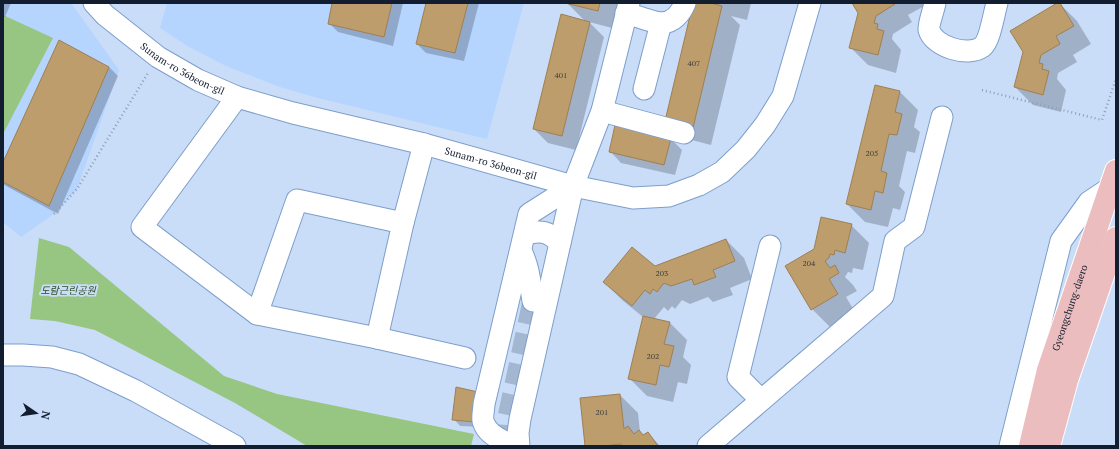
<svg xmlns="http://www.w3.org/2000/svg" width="1119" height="449" font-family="'PT Serif','Noto Sans KR',serif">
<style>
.built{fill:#b5d4fe}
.green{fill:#97c582}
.shadow{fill:#0003}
.building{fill:#be9d6d;stroke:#9f7f51}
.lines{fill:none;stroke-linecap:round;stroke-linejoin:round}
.minor-tunnel{stroke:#a4b7d1;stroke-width:21;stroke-dasharray:21 10;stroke-linecap:butt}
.minor-casing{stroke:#7e9eca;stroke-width:23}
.major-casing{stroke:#fff;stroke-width:24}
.path{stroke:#8d9eb6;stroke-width:2.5;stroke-dasharray:1 3;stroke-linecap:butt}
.minor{stroke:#fff;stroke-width:21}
.major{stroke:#ecbdbf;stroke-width:22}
.labels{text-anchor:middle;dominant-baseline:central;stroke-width:4;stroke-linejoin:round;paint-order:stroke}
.number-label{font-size:8px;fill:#3d3e3e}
.street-label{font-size:10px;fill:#121e2f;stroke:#c9ddf9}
.park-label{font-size:10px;font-style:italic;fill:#2b491d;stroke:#c9ddf9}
</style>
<rect width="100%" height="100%" fill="#c9ddf9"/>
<!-- built -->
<g class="built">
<polygon points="3,3 71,3 119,70 77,189 54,214 21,237 3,222"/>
<polygon points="167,3 524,3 487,139 318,98 280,87 226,66 189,47 160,28"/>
</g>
<!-- green -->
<g class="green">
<polygon points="3,15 53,38 3,134"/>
<polygon points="39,238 69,247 224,376 277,394 474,434 471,446 307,446 235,403 95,330 55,321 30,319"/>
</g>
<!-- shadow -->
<g class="shadow">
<polygon points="3,3 11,3 5,17 3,16"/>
<polygon points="333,3 403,3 393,46 338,32 329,23"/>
<polygon points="427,3 479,3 464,61 426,53 417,44"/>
<polygon points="567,3 622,3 616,29 589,22 604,37 576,150 548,143 534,129 585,21"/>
<polygon points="707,3 751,3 747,20 731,16 740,25 711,145 684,138"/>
<polygon points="853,3 925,3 926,5 908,15 912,22 893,34 892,39 901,50 896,73 868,65 850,47 859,13"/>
<polygon points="1059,3 1077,21 1091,44 1073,55 1077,62 1058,73 1057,79 1066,90 1061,112 1033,105 1015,87"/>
<polygon points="109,67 118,76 58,214 6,186 3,184 3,164"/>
<polygon points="900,92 918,110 914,127 920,132 915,153 907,151 899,186 905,192 900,210 893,208 888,227 865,222 847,204"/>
<polygon points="671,139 682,150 675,175 621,163 610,151"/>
<polygon points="851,225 869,243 863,270 853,268 852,273 848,272 845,277 853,285 857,291 846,297 855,312 830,327 812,309 815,250"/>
<polygon points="726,240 744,258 752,279 730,288 733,295 713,302 708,297 690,304 682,300 675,309 672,306 668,311 664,307 654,319 669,322 687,340 683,357 691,365 687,384 678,382 673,402 647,396 629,378 643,317 622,300 604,282 654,267"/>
<polygon points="457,389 482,427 460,426 454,419"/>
<polygon points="620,395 638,413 640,432 644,436 648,433 660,446 586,446"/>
</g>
<!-- building -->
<g class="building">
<polygon points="332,3 392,3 384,37 328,24"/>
<polygon points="426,3 468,3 455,53 416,44"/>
<polygon points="565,3 600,3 598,11"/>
<polygon points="693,3 711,3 722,6 693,128 665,121"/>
<polygon points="852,3 894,3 895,4 876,16 874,23 878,24 877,29 884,31 878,55 849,48 858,13"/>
<polygon points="1057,3 1060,3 1074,26 1056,36 1060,44 1041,55 1039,63 1043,64 1042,69 1049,71 1043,95 1014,87 1023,52 1010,31"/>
<polygon points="561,14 590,22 562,136 533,129"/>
<polygon points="59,40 109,67 49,206 3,182 3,162"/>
<polygon points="875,85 900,91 895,112 902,114 897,135 889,134 881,171 887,173 883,193 875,191 871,210 846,204"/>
<polygon points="615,125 671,138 664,165 609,152"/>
<polygon points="821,217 852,224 845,253 835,250 834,255 830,254 829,258 825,261 830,268 835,265 839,273 829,279 838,294 811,310 785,266 814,249"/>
<polygon points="726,239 735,261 713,270 716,277 694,285 692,279 671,286 664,283 657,292 653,289 650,294 645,290 632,306 603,282 632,247 655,266"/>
<polygon points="643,316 670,322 664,344 674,346 669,367 660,365 656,385 628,379"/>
<polygon points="456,387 478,392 476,422 452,420"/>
<polygon points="620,394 624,429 628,426 634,434 639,430 643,435 648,432 658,446 622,446 621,444 604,446 585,446 580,398"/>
</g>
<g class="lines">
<!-- minor-tunnel -->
<polyline class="minor-tunnel" points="506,446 508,417 533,301"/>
<!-- minor casing -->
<g class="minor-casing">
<g id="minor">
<path id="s1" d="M 94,3 L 105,15 L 158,57 L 198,80 L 237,97 L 293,113 L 424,144 L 573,186 L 633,198 L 669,196 L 699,185 L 722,172 L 746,149 L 765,125 L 783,96 L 810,3"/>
<path d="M 935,3 C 934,9 928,25 929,30 C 934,47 968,57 982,47 C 990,41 994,13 997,3"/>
<path d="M 626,13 C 633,15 655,23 661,23 C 673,23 681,13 685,3"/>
<polyline points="644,89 661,23"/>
<polyline points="237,97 142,227 257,314 377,338 403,223 424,144"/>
<polyline points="602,111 684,133"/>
<path d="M 525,234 C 541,230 548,231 560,243"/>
<path d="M 521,251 C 529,267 530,283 533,301"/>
<polyline points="257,314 297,200 403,223"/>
<polyline points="377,338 465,358"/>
<polyline points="3,355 23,355 52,357 79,364 136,391 235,446"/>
<polyline points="761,400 738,377 770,246"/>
<path d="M 512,446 C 501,439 487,435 483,421 C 482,416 484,409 484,404 L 529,214 L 573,186"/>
<polyline points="519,446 518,433 520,419 573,186 602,111 629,3"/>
<polyline points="708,446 883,296 895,241 914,227 942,117"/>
<polyline points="1010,446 1061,241 1089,202 1110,188"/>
</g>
</g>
<!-- major casing -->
<g class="major-casing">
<g id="major">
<path id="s2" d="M 1030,446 L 1048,370 L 1116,171"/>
<polyline points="1049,446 1067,380 1116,238"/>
</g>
</g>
<!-- path -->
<g class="path">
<polyline points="982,90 1102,120 1116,79"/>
<polyline points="54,214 77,189 148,73"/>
</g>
<!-- minor -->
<use href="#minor" class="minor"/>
<!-- major -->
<use href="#major" class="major"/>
</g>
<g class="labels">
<!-- number labels -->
<g class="number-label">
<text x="694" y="63">407</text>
<text x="561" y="75">401</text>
<text x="872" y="153">205</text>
<text x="809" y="263">204</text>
<text x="662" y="273">203</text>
<text x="653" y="356">202</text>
<text x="602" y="412">201</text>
</g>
<!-- street labels -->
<g class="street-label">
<text stroke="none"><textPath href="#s1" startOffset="111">Sunam-ro 36beon-gil</textPath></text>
<text stroke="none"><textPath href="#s1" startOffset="435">Sunam-ro 36beon-gil</textPath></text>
<text stroke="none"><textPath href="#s2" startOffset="144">Gyeongchung-daero</textPath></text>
</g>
<!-- park labels -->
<g class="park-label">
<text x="68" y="290">도람근린공원</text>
</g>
</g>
<!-- border -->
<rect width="1119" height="449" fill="none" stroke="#121e2f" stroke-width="8"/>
<!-- north arrow -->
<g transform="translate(36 413) rotate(103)" stroke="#c9ddf9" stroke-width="3" paint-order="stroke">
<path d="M0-3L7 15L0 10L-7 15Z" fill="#121e2f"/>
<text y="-6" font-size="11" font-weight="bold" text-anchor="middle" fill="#121e2f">N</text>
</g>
</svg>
